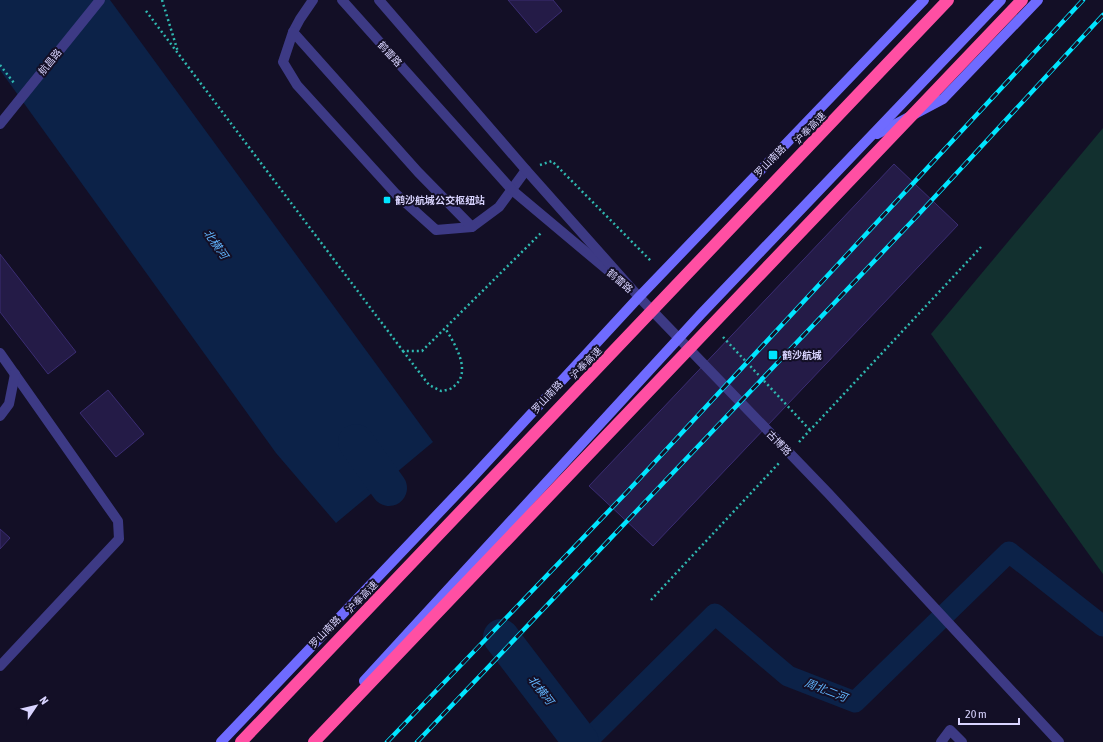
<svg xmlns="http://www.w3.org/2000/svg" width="1103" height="742" font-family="'Asap Condensed','Noto Sans SC',sans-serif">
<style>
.green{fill:#12302f}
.water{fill:#0c2248}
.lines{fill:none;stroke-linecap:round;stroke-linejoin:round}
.canal{stroke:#0c2248;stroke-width:21}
.river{stroke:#0c2248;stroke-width:36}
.building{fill:#241b47;stroke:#3b2d73}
.path{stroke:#2fb8b0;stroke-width:2.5;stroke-dasharray:2 3;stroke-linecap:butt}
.service{stroke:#3d3a85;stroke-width:10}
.minor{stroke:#3d3a85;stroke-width:10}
.tertiary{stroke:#3d3a85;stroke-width:10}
.secondary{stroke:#6f6bff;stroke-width:10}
.rail-casing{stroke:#00e5ff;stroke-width:4.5}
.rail{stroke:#130f26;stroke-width:3;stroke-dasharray:9;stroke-linecap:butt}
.motorway-bridge{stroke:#ff4fa3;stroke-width:12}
.poi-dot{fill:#00e5ff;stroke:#130f26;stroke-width:1.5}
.labels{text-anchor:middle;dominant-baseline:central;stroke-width:4;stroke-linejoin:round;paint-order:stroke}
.street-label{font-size:10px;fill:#d9d4ff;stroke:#130f26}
.poi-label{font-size:10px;font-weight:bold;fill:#d9d4ff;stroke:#130f26;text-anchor:start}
.water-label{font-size:11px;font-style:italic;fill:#62b6ff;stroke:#130f26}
</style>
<rect width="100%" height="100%" fill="#130f26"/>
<!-- green -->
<polygon class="green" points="1103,128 1103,574 931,334"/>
<!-- water -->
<polygon class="water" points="0,0 110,0 433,442 336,523 276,453 0,70"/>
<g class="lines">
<!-- canal -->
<polyline class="canal" points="586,742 715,614 788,676 855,702 1009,552 1103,626"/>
<!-- river -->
<g class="river">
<polyline points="356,442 389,488"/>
<polyline points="501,637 581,742"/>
</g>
</g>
<!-- building -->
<g class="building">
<polygon points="508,0 553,0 562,11 536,33"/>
<polygon points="894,164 958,225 653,546 589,486"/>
<polygon points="0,254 76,352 48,374 0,312"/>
<polygon points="108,390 144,434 116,457 80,413"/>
<polygon points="0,529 10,538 0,549"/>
</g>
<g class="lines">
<!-- path -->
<g class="path">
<polyline points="162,0 178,52"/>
<polyline points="146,11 403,351 422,351 541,233"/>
<polyline points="0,65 14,83"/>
<polyline points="540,165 552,161 652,262"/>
<polyline points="723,337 810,430"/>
<path d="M 403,351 L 429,385 L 441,391 C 445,390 450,390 453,387 C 473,373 455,344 445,328"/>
<polyline points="799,442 981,247"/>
<polyline points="651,600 779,463"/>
</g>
<!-- service -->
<g class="service">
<polyline points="313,0 300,19 293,32 283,62 297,85 396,194 436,230 472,227 499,207 526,170"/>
<polyline points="293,32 418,172 472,227"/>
<polyline points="0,353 118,521 119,539 0,666"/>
<polyline points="0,416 9,404 15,374"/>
</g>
<!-- minor -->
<g class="minor">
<polyline points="0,124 100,0"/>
<polyline points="941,742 950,730 962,742"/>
</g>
<!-- tertiary -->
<g class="tertiary">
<polyline points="342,0 512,190 611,273"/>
<polyline points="379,0 526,170 639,297 828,493 1059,742"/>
</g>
<!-- secondary -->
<g class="secondary">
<polyline points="877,134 943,99 1038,0"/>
<polyline points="364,681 701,314 1001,0"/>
<polyline points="221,742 472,478 639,297 924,0"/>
</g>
<!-- rail casing -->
<g class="rail-casing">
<g id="rail">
<polyline points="387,742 627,492 1083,0"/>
<polyline points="417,742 918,215 1103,15"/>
</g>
</g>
<!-- rail -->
<use href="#rail" class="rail"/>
<!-- motorway-bridge -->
<g class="motorway-bridge">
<polyline points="241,742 948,0"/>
<polyline points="314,742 1022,0"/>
</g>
</g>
<!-- markers -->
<g class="poi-dot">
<rect x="383" y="196" width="8" height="8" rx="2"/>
<rect x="768" y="350" width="10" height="10" rx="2"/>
</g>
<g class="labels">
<!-- street labels -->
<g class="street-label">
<text transform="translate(390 54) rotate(48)">鹤雷路</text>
<text transform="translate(50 62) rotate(-51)">航昌路</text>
<text transform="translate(810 128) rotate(-46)">沪奉高速</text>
<text transform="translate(770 161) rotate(-46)">罗山南路</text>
<text transform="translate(620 281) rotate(40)">鹤雷路</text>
<text transform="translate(586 363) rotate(-46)">沪奉高速</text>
<text transform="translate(547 397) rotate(-47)">罗山南路</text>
<text transform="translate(779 443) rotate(46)">古博路</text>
<text transform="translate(362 597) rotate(-46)">沪奉高速</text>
<text transform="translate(325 632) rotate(-46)">罗山南路</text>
</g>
<!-- poi labels -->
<g class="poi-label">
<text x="395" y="200">鹤沙航城公交枢纽站</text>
<text x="782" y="355">鹤沙航城</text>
</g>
<!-- water labels -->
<g class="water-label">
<text transform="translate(216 244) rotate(55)">北横河</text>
<text transform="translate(541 690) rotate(52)">北横河</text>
<text transform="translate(826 690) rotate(21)">周北二河</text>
</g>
</g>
<!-- north arrow -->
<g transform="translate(36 706) rotate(55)" stroke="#130f26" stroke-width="3" paint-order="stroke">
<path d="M0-3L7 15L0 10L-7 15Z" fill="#d9d4ff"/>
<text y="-6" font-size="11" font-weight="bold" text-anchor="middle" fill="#d9d4ff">N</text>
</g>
<!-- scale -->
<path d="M959 718v6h60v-6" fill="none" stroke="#d9d4ff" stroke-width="2"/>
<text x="965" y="718" font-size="12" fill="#d9d4ff" stroke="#130f26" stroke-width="3" paint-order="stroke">20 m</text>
</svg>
